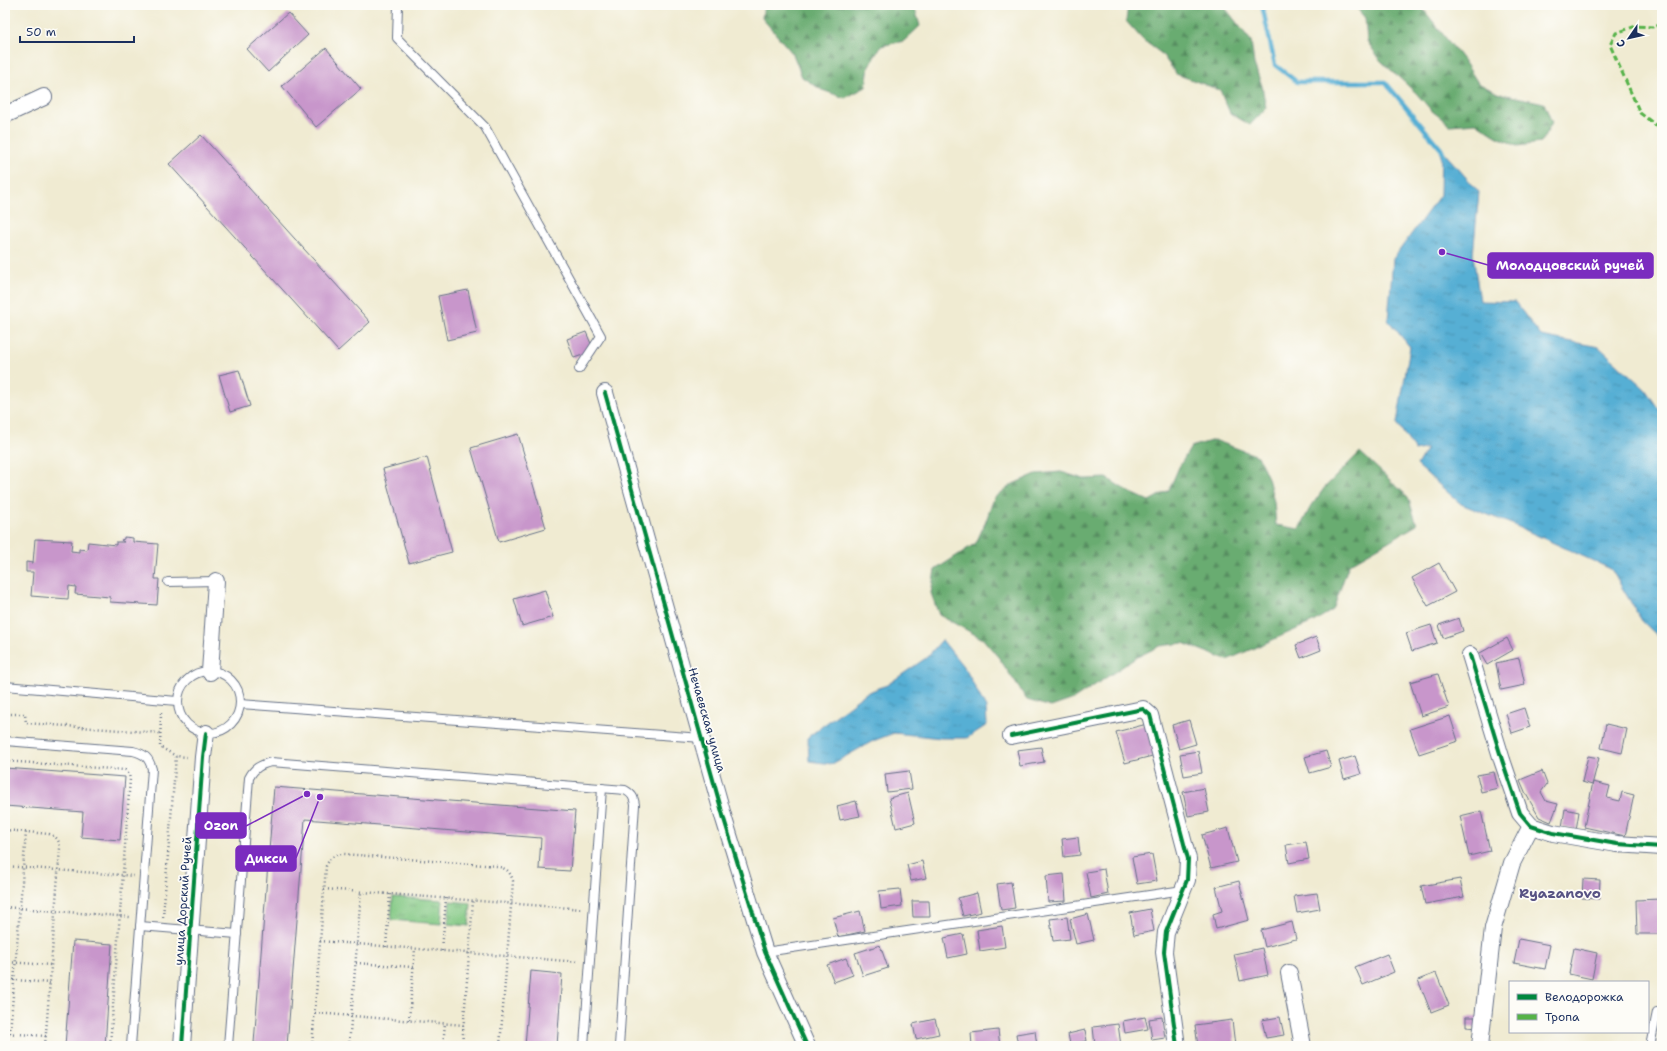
<svg xmlns="http://www.w3.org/2000/svg" width="1667" height="1051" font-family="'Shantell Sans',sans-serif">
<style>
.forest{fill:url(#forest-firs);stroke:#426e68}
.park{fill:url(#park-tufts);stroke:#4e7c70}
.water{fill:url(#water-ripples);stroke:#396f99}
.lines{fill:none;stroke-linecap:round;stroke-linejoin:round}
.stream{stroke:#57afd4;stroke-width:4.5}
.building{fill:#c896cb}
.service-casing{stroke:#667187;stroke-width:10}
.minor-casing{stroke:#667187;stroke-width:18}
.path{stroke:#667187;stroke-width:2.5;stroke-dasharray:1 3;stroke-linecap:butt}
.service{stroke:#fff;stroke-width:8}
.minor{stroke:#fff;stroke-width:16}
.quiet{stroke:#55b248;stroke-width:3;stroke-dasharray:6 3;stroke-linecap:butt}
.cycleway-casing{stroke:#fdfcf7;stroke-width:6}
.cycleway{stroke:#00873e;stroke-width:4}
.labels{text-anchor:middle;dominant-baseline:central;stroke-width:3.5;stroke-linejoin:round;paint-order:stroke}
.street-label{font-size:12px;fill:#1b2f5e;stroke:#fdfcf7}
.quarter-label{font-size:14px;font-weight:bold;fill:#585384;stroke:#fdfcf7}
.leader{fill:none;stroke:#7b2cbf;stroke-width:1.5}
.callout-dot{fill:#7b2cbf;stroke:#fdfcf7;stroke-width:1.5}
.callout{fill:#7b2cbf;stroke:#7b2cbf;stroke-width:1.5}
.callout-label{font-size:13px;text-anchor:middle;font-weight:bold;fill:#fff}
</style>
<defs>
<pattern id="forest-firs" width="22" height="20" patternUnits="userSpaceOnUse"><rect width="22" height="20" fill="#69ac71"/><path d="M5 1l3.5 6h-7zM16 11l3.5 6h-7z" fill="#568c60"/></pattern>
<pattern id="park-tufts" width="24" height="20" patternUnits="userSpaceOnUse"><rect width="24" height="20" fill="#82c883"/><path d="M3 7l-1-3M5 7V3M7 7l1-3M15 17l-1-3M17 17v-4M19 17l1-3" fill="none" stroke="#6aa36e"/></pattern>
<pattern id="water-ripples" width="26" height="14" patternUnits="userSpaceOnUse"><rect width="26" height="14" fill="#57afd4"/><path d="M2 4q2-2 4 0t4 0M15 11q2-2 4 0t4 0" fill="none" stroke="#478faf"/></pattern>
</defs>
<rect width="100%" height="100%" fill="#fdfcf7"/>
<filter id="ink" filterUnits="userSpaceOnUse"><feTurbulence type="fractalNoise" baseFrequency=".025" numOctaves="2"/><feDisplacementMap in="SourceGraphic" scale="8" xChannelSelector="R" yChannelSelector="G"/><feConvolveMatrix kernelMatrix="1 2 1 2 8 2 1 2 1" color-interpolation-filters="sRGB"/></filter>
<filter id="wash" filterUnits="userSpaceOnUse"><feTurbulence type="fractalNoise" baseFrequency=".012" numOctaves="4" result="noise"/><feDisplacementMap in="SourceGraphic" scale="16" xChannelSelector="R" yChannelSelector="G"/><feGaussianBlur stdDeviation="0.9" result="paint"/><feColorMatrix in="noise" values="0 0 0 0 0 0 0 0 0 0 0 0 0 0 0 0 0 1.4 0 .05"/><feComposite in="paint" operator="in"/></filter>
<g filter="url(#wash)">
<rect width="100%" height="100%" fill="#f0ebd2"/>
<!-- forest -->
<g class="forest">
<polygon points="764,5 914,5 920,26 904,41 881,46 869,66 866,87 845,98 822,90 802,77 793,54 762,18"/>
<polygon points="1128,5 1223,5 1251,41 1254,64 1262,86 1266,108 1250,125 1230,113 1220,90 1176,74 1162,54 1143,40 1126,21"/>
<polygon points="1354,5 1420,5 1464,61 1478,83 1497,93 1544,103 1552,123 1541,143 1517,146 1496,136 1476,123 1450,125 1432,111 1416,93 1380,60 1367,41 1365,18"/>
<polygon points="1214,440 1258,456 1268,478 1274,502 1276,525 1299,529 1310,508 1325,487 1360,452 1408,497 1417,525 1349,564 1333,610 1313,622 1227,660 1183,643 1160,646 1137,657 1074,699 1051,707 1027,700 999,658 983,639 939,615 931,593 935,570 976,543 986,521 994,498 1013,484 1036,474 1061,472 1084,479 1107,478 1127,491 1149,501 1169,490 1179,467 1191,447"/>
</g>
<!-- park -->
<g class="park">
<polygon points="393,897 443,900 441,924 391,920"/>
<polygon points="450,901 471,903 469,926 448,924"/>
</g>
<!-- water -->
<g class="water">
<polygon points="1441,149 1479,192 1473,255 1480,301 1515,302 1541,336 1599,347 1645,389 1662,414 1662,640 1642,621 1611,569 1514,525 1461,504 1417,465 1427,448 1415,451 1397,423 1410,347 1388,320 1393,259 1440,195"/>
<polygon points="942,640 966,670 986,708 987,725 967,738 941,738 894,733 873,741 832,764 809,761 808,737 866,693 887,685 926,658"/>
</g>
<g class="lines">
<!-- stream -->
<polyline class="stream" points="1262,5 1275,65 1297,82 1385,82 1441,149 1443,153"/>
</g>
<g id="blocks">
<!-- building -->
<g class="building">
<polygon points="288,13 308,35 268,72 247,49"/>
<polygon points="326,48 361,89 316,127 282,86"/>
<polygon points="201,135 370,322 338,351 169,164"/>
<polygon points="468,290 477,333 447,340 438,296"/>
<polygon points="586,332 594,351 574,358 567,339"/>
<polygon points="239,370 250,406 230,412 219,375"/>
<polygon points="518,434 546,528 499,542 471,448"/>
<polygon points="427,457 452,552 409,563 383,469"/>
<polygon points="124,537 133,538 133,542 158,544 155,579 159,579 157,605 110,602 110,597 75,594 76,587 69,586 68,599 31,596 33,572 26,572 26,562 33,563 35,539 72,541 71,551 79,552 79,549 87,550 88,542 116,545 116,542 124,542 121,540 124,539"/>
<polygon points="1439,563 1455,592 1428,606 1412,578"/>
<polygon points="545,590 553,617 522,626 514,599"/>
<polygon points="1459,618 1463,631 1443,638 1439,625"/>
<polygon points="1431,625 1437,643 1412,651 1406,633"/>
<polygon points="1316,637 1321,650 1301,658 1296,645"/>
<polygon points="1507,638 1513,650 1487,665 1480,653"/>
<polygon points="1519,658 1525,685 1501,690 1496,663"/>
<polygon points="1438,674 1449,707 1421,716 1410,682"/>
<polygon points="1524,708 1530,727 1512,733 1506,714"/>
<polygon points="1450,716 1458,741 1419,754 1410,729"/>
<polygon points="1189,720 1196,744 1179,749 1172,725"/>
<polygon points="1147,724 1156,755 1125,763 1116,732"/>
<polygon points="1606,724 1627,729 1622,753 1601,748"/>
<polygon points="1041,747 1044,762 1020,766 1017,750"/>
<polygon points="1198,751 1202,773 1184,776 1180,754"/>
<polygon points="1326,751 1331,767 1310,773 1305,757"/>
<polygon points="1355,756 1361,774 1344,779 1339,761"/>
<polygon points="1588,756 1599,758 1592,785 1582,782"/>
<polygon points="5,768 125,777 120,840 81,837 83,812 5,806"/>
<polygon points="909,771 912,789 887,792 885,774"/>
<polygon points="1542,771 1547,784 1541,792 1546,801 1558,804 1551,822 1539,817 1526,794 1520,780"/>
<polygon points="1494,772 1498,788 1481,792 1477,775"/>
<polygon points="1593,782 1610,786 1607,798 1620,801 1622,792 1634,795 1625,836 1584,827"/>
<polygon points="274,787 575,811 570,871 539,869 541,838 305,819 287,1046 254,1043"/>
<polygon points="1204,788 1209,812 1188,816 1183,792"/>
<polygon points="908,793 915,823 896,828 889,798"/>
<polygon points="856,801 860,816 840,820 837,806"/>
<polygon points="1565,809 1579,812 1576,830 1562,827"/>
<polygon points="1481,811 1490,851 1469,856 1460,816"/>
<polygon points="1228,828 1237,862 1211,868 1202,835"/>
<polygon points="1078,837 1080,855 1064,857 1062,839"/>
<polygon points="1306,842 1309,859 1289,863 1286,845"/>
<polygon points="1152,854 1157,881 1137,884 1132,857"/>
<polygon points="922,861 926,878 911,881 907,865"/>
<polygon points="1104,869 1108,894 1091,898 1086,872"/>
<polygon points="1064,874 1066,901 1048,902 1046,876"/>
<polygon points="1460,879 1464,897 1425,904 1421,886"/>
<polygon points="1583,879 1600,880 1599,899 1582,898"/>
<polygon points="1239,881 1249,920 1216,929 1213,914 1222,911 1216,887"/>
<polygon points="1011,882 1015,908 1001,910 997,884"/>
<polygon points="900,889 902,906 881,909 879,891"/>
<polygon points="977,893 981,912 963,916 958,898"/>
<polygon points="1317,893 1320,909 1297,913 1294,896"/>
<polygon points="1661,899 1661,934 1637,934 1636,900"/>
<polygon points="912,901 929,901 930,917 913,917"/>
<polygon points="1150,909 1154,931 1134,935 1130,913"/>
<polygon points="860,911 865,931 838,937 833,918"/>
<polygon points="1088,914 1094,940 1076,944 1070,919"/>
<polygon points="1067,917 1070,939 1053,941 1050,919"/>
<polygon points="1292,922 1296,939 1265,947 1261,930"/>
<polygon points="1002,926 1005,947 980,951 977,930"/>
<polygon points="963,934 967,954 948,958 944,938"/>
<polygon points="1519,939 1550,945 1545,969 1514,963"/>
<polygon points="73,941 112,944 105,1046 65,1046"/>
<polygon points="880,945 888,968 863,976 855,953"/>
<polygon points="1262,948 1268,975 1240,981 1234,954"/>
<polygon points="1574,948 1597,953 1592,979 1569,974"/>
<polygon points="1387,954 1394,972 1363,985 1355,967"/>
<polygon points="846,958 853,975 834,982 827,965"/>
<polygon points="531,971 562,974 557,1046 525,1046"/>
<polygon points="1436,973 1449,1005 1431,1012 1418,980"/>
<polygon points="1145,1017 1148,1029 1125,1033 1123,1021"/>
<polygon points="1162,1017 1165,1038 1152,1040 1149,1019"/>
<polygon points="1280,1017 1284,1035 1266,1038 1262,1020"/>
<polygon points="1466,1017 1481,1017 1480,1028 1466,1027"/>
<polygon points="935,1019 939,1034 916,1039 913,1024"/>
<polygon points="1232,1020 1235,1046 1198,1046 1195,1025"/>
<polygon points="1118,1024 1121,1046 1095,1046 1093,1027"/>
<polygon points="998,1030 1000,1046 972,1046 971,1033"/>
<polygon points="1085,1030 1087,1041 1070,1044 1068,1034"/>
<polygon points="1035,1031 1037,1046 1018,1046 1016,1034"/>
</g>
</g>
</g>
<g filter="url(#ink)">
<use href="#blocks" fill-opacity="0" stroke="#667187" stroke-width="1"/>
<g class="lines">
<!-- service casing -->
<g class="service-casing">
<g id="service">
<polyline points="398,5 397,38 485,127 601,336 579,369"/>
<polyline points="168,582 216,581"/>
<circle cx="209" cy="702" r="31"/>
<polyline points="5,686 177,701"/>
<polyline points="240,704 702,738"/>
<path d="M 5,741 L 133,751 C 145,754 149,758 152,769 L 131,1046"/>
<polyline points="140,926 237,934"/>
<polyline points="765,952 1183,890"/>
<path d="M 228,1046 L 249,778 C 254,768 260,765 271,762 L 625,790 C 632,794 634,797 635,805 L 619,1046"/>
<polyline points="584,1046 602,788"/>
<polyline points="1650,1046 1657,1012"/>
</g>
</g>
<!-- minor casing -->
<g class="minor-casing">
<g id="minor">
<polyline points="5,115 44,97"/>
<polyline points="605,393 724,819 765,952 807,1046"/>
<polyline points="1470,655 1502,760 1520,813 1531,826 1553,833 1617,844 1662,847"/>
<polyline points="210,672 216,581"/>
<polyline points="1011,736 1143,709 1150,715 1188,859 1187,880 1166,932 1164,952 1177,1046"/>
<polyline points="1289,973 1303,1046"/>
<polyline points="182,1046 203,757 206,733"/>
<polyline points="1480,1046 1493,928 1512,863 1531,826"/>
</g>
</g>
<!-- path -->
<g class="path">
<polyline points="5,88 9,96"/>
<polyline points="161,713 160,747 176,756"/>
<polyline points="5,721 7,721 8,714 25,714 26,723 160,733"/>
<polyline points="5,761 125,770 129,774 130,779 110,1046"/>
<path d="M 5,830 L 49,834 C 57,837 59,840 60,848 L 45,1046"/>
<polyline points="5,866 134,876"/>
<polyline points="324,889 583,909"/>
<polyline points="5,907 130,917"/>
<polyline points="163,917 176,756 187,757"/>
<polyline points="320,941 579,962"/>
<polyline points="386,947 390,894"/>
<polyline points="442,951 446,898"/>
<polyline points="5,962 51,965"/>
<polyline points="356,963 413,967"/>
<polyline points="5,979 50,983"/>
<polyline points="315,1013 464,1025"/>
<polyline points="409,1020 415,949"/>
<polyline points="5,1033 46,1036"/>
<polyline points="10,1033 26,832"/>
<path d="M 312,1046 L 326,866 C 330,858 334,854 344,854 L 497,866 C 507,869 510,871 513,881 L 500,1046"/>
<polyline points="349,1046 361,892"/>
<polyline points="443,1046 445,1023"/>
<polyline points="462,1046 473,901"/>
</g>
<!-- service -->
<use href="#service" class="service"/>
<!-- minor -->
<use href="#minor" class="minor"/>
<!-- quiet -->
<polyline class="quiet" points="1662,24 1654,27 1636,26 1616,33 1610,45 1640,113 1662,130"/>
<!-- cycleway casing -->
<g class="cycleway-casing">
<g id="cycleway">
<polyline points="605,393 724,819 765,952 807,1046"/>
<polyline points="1470,655 1502,760 1520,813 1531,826 1553,833 1617,844 1662,847"/>
<polyline points="1011,736 1143,709 1150,715 1188,859 1187,880 1166,932 1164,952 1177,1046"/>
<polyline points="182,1046 203,757 206,733"/>
</g>
</g>
<!-- cycleway -->
<use href="#cycleway" class="cycleway"/>
</g>
</g>
<g class="labels">
<!-- street labels -->
<g class="street-label">
<text transform="translate(707 720) rotate(74)">Нечаевская улица</text>
<text transform="translate(183 901) rotate(-86)">улица Дорский Ручей</text>
</g>
<!-- quarter labels -->
<g class="quarter-label">
<text x="1560" y="893">Ryazanovo</text>
</g>
</g>
<!-- callouts -->
<path class="leader" d="M1442 252L1488 265M307 794L246 826M320 797L296 858"/>
<g class="callout-dot">
<circle cx="1442" cy="252" r="4"/>
<circle cx="307" cy="794" r="4"/>
<circle cx="320" cy="797" r="4"/>
</g>
<g class="callout">
<rect x="1488" y="253" width="165" height="25" rx="4"/>
<rect x="196" y="813" width="50" height="25" rx="4"/>
<rect x="236" y="846" width="60" height="25" rx="4"/>
</g>
<g class="callout-label">
<text x="1570" y="270">Молодцовский ручей</text>
<text x="221" y="830">Ozon</text>
<text x="266" y="863">Дикси</text>
</g>
<!-- margin -->
<rect width="1667" height="1051" fill="none" stroke="#fdfcf7" stroke-width="20"/>
<!-- legend -->
<rect x="1509" y="981" width="140" height="52" fill="#fdfcf7" stroke="#a3aaba"/>
<rect x="1517" y="994" width="20" height="6" fill="#00873e" stroke="#a3aaba"/>
<text x="1545" y="1001" font-size="12" fill="#1b2f5e">Велодорожка</text>
<rect x="1517" y="1014" width="20" height="6" fill="#55b248" stroke="#a3aaba"/>
<text x="1545" y="1021" font-size="12" fill="#1b2f5e">Тропа</text>
<!-- north arrow -->
<g transform="translate(1629 38) rotate(236)" stroke="#fdfcf7" stroke-width="3" paint-order="stroke">
<path d="M0-3L7 15L0 10L-7 15Z" fill="#1b2f5e"/>
<text y="-6" font-size="11" font-weight="bold" text-anchor="middle" fill="#1b2f5e">С</text>
</g>
<!-- scale -->
<path d="M20 36v6h114v-6" fill="none" stroke="#1b2f5e" stroke-width="2"/>
<text x="26" y="36" font-size="12" fill="#1b2f5e" stroke="#fdfcf7" stroke-width="3" paint-order="stroke">50 m</text>
</svg>
